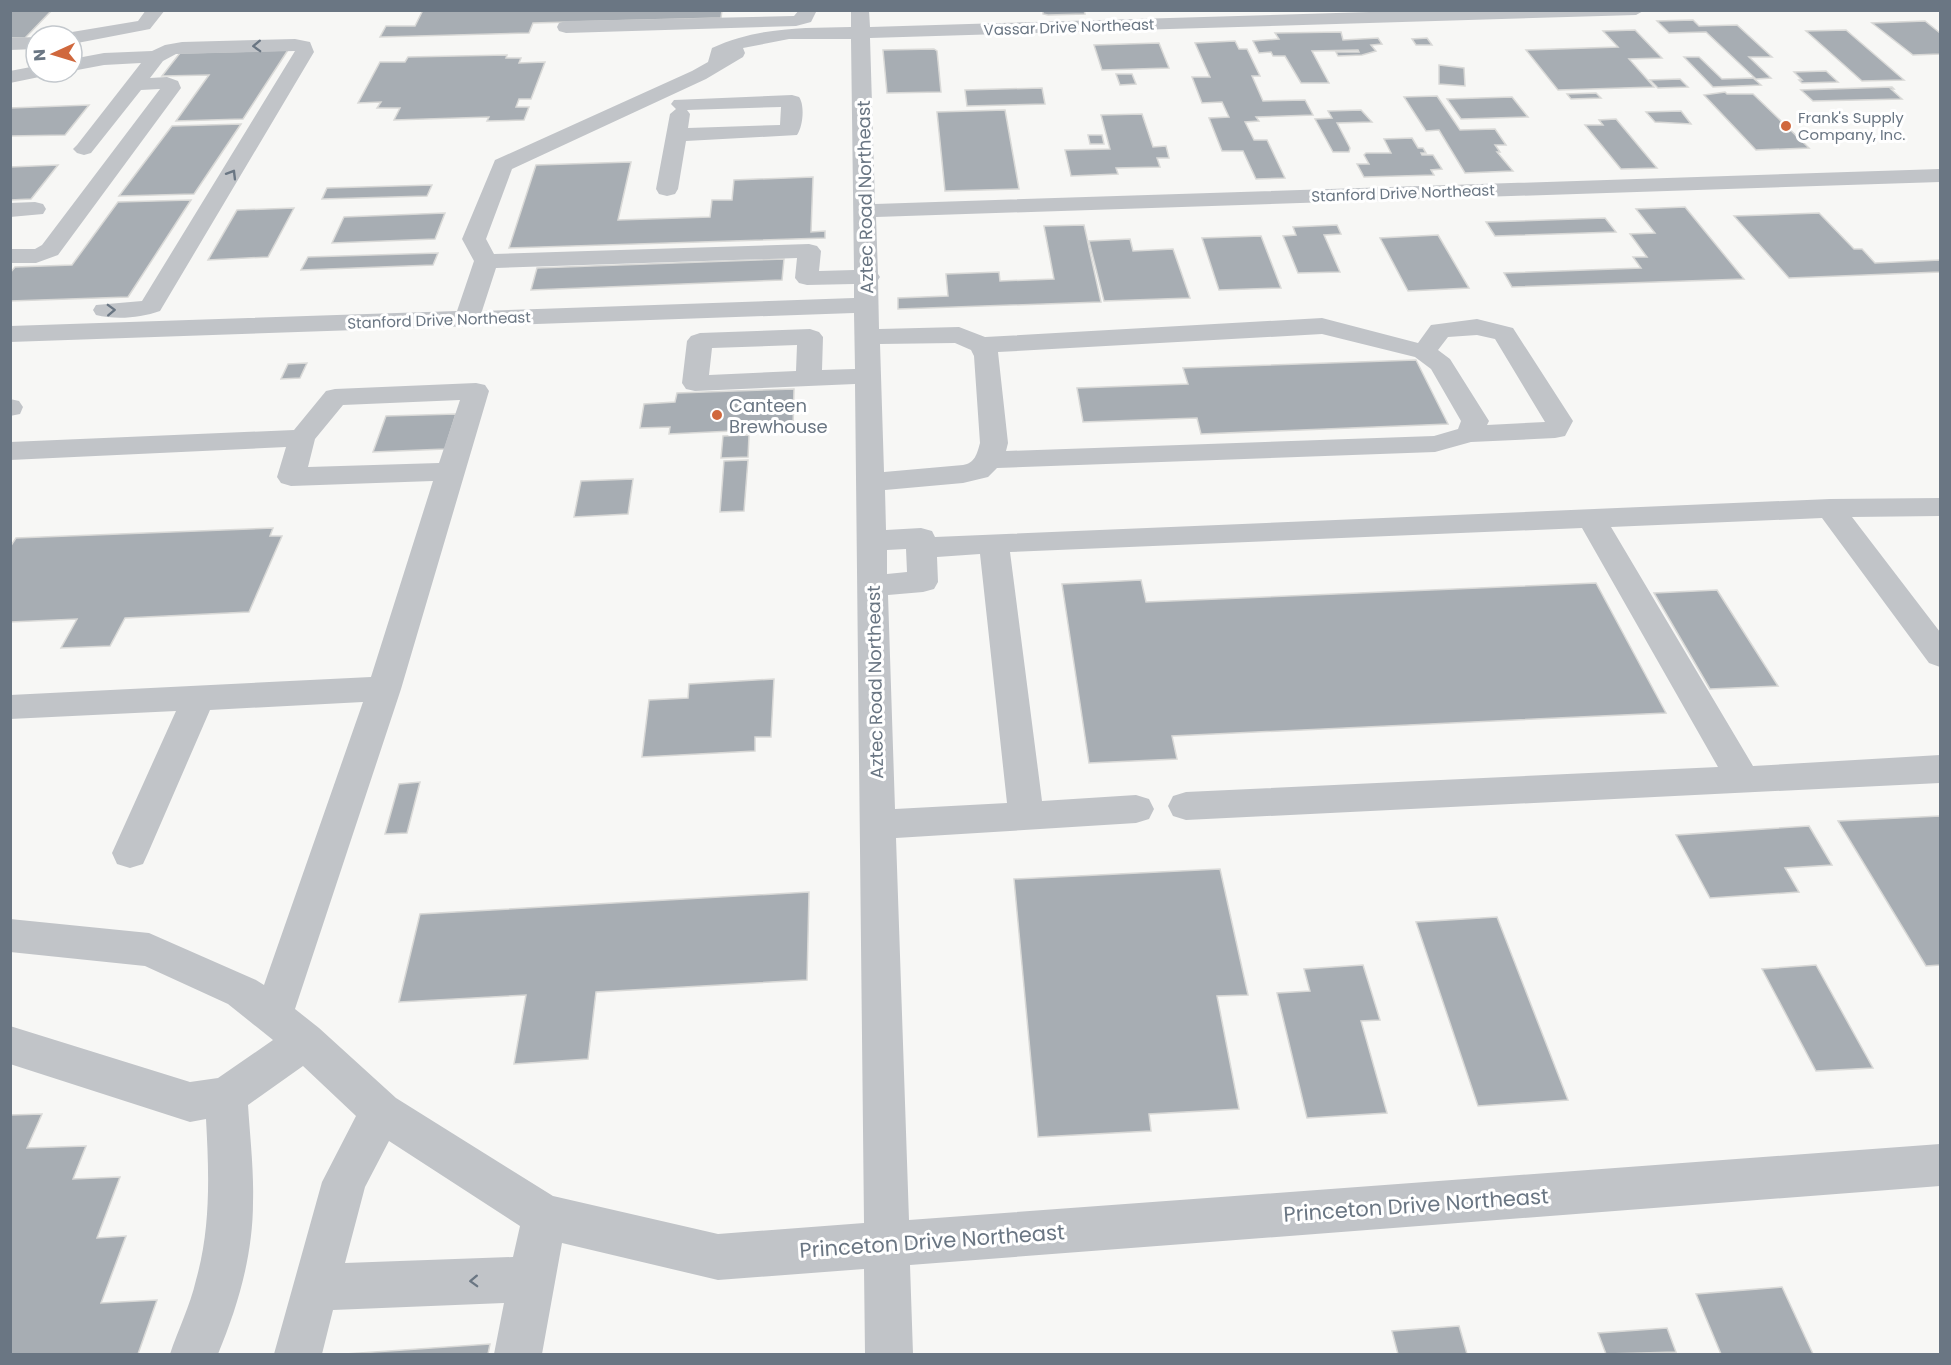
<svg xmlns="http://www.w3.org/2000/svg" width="1951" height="1365" font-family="Poppins,sans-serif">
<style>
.building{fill:#a7adb3;stroke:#d9d9d7;stroke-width:1.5}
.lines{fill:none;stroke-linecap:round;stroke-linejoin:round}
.minor{fill:#c1c4c8;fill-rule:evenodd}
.oneway{stroke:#6a7683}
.poi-dot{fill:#d0683d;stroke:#fff;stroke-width:2}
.labels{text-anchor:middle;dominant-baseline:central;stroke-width:6;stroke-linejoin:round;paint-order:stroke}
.far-street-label{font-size:15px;fill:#6a7683;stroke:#fff}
.far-poi-label{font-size:15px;fill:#6a7683;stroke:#fff;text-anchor:start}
.street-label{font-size:18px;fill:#6a7683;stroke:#fff}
.poi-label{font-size:18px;fill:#6a7683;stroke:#fff;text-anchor:start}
.near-street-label{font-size:21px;fill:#6a7683;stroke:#fff}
</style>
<rect width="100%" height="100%" fill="#f7f7f5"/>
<!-- building -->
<g class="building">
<polygon points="10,10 52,10 25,38 10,38"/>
<polygon points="423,10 722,10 721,18 533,23 529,33 380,37 386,26 415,26"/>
<polygon points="1043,10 1084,10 1085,14 1048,15 1043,14"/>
<polygon points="1693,20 1699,26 1737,25 1772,57 1749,57 1771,78 1756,79 1706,32 1669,33 1657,21"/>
<polygon points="1925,21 1940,33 1940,54 1913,55 1872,23"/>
<polygon points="1635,30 1662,58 1629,59 1654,87 1558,90 1526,50 1618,47 1603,31"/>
<polygon points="1846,30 1904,80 1862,81 1806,31"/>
<polygon points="1341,32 1343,40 1378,38 1382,44 1371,45 1376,51 1362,55 1338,56 1336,52 1359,52 1358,50 1312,51 1329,83 1301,83 1285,56 1273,56 1271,52 1259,53 1253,41 1279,39 1275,33"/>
<polygon points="1427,38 1432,45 1416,45 1412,39"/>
<polygon points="1235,41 1239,49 1247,49 1260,76 1252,76 1263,101 1305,100 1313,115 1256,117 1259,121 1245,122 1254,140 1267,140 1285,178 1256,179 1243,151 1222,151 1209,118 1229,117 1222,102 1202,103 1192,77 1210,77 1195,43"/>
<polygon points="1159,43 1169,68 1102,70 1094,45"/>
<polygon points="934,49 937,51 941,92 887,93 883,50"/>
<polygon points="288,50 243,119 176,121 209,75 162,76 180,53"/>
<polygon points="507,55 506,58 521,58 519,63 545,62 531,99 519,99 516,107 529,107 524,120 487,121 489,117 394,120 400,108 377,108 381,102 358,103 380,62 405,62 408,57"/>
<polygon points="1684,57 1699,57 1722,79 1753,78 1761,85 1713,87"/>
<polygon points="1439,65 1464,68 1465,86 1439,84"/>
<polygon points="1826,71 1838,82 1802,83 1799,80 1802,80 1794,72"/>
<polygon points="1116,74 1132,74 1136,84 1120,85"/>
<polygon points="1680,79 1688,87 1658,88 1650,80"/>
<polygon points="1892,87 1894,89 1891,89 1902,99 1813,101 1801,90"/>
<polygon points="1042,88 1045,104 967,106 965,90"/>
<polygon points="1725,92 1727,94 1753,94 1809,148 1756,150 1704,95"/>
<polygon points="1596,93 1601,98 1571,99 1567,94"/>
<polygon points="1437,96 1460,130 1495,129 1506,145 1495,145 1500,152 1497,152 1513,171 1465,173 1439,130 1426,131 1404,97"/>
<polygon points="1512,97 1528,117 1461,119 1447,99"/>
<polygon points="89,105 65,135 10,136 10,108"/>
<polygon points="1005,110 1019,189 945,191 937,112"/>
<polygon points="1361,110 1372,122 1337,123 1350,148 1349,152 1333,152 1315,119 1332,118 1328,111"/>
<polygon points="1681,111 1691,124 1655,122 1646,112"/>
<polygon points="1142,114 1153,147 1166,146 1169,158 1157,158 1160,167 1116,168 1118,174 1071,176 1065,150 1110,149 1101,115"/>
<polygon points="1616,119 1657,168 1621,169 1585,125 1603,125 1599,120"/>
<polygon points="241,124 194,194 119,196 172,126"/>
<polygon points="1088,135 1102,135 1104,144 1090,144"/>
<polygon points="1412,138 1418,148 1423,148 1426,153 1421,153 1422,155 1433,155 1442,169 1431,170 1434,175 1364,177 1357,164 1369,164 1364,155 1366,153 1391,153 1384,139"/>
<polygon points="631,162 618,220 710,217 712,200 732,200 734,180 813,177 811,232 825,231 825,238 509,248 536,165"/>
<polygon points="58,165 31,199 10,200 10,167"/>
<polygon points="432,185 427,196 322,199 327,188"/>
<polygon points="191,200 128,297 10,301 10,273 15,267 72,265 118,202"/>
<polygon points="1685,207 1744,279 1512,287 1504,273 1641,268 1633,257 1647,257 1630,234 1655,233 1636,209"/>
<polygon points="294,208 268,257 208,260 237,210"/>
<polygon points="445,213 435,239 332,243 344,217"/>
<polygon points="1819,213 1854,249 1862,249 1875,263 1940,260 1940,272 1789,278 1734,216"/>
<polygon points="1605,218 1616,232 1495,236 1486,222"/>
<polygon points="1084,225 1101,302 898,309 898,298 948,296 946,274 999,272 1000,281 1054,279 1044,226"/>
<polygon points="1337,225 1341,234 1324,235 1340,272 1298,273 1283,236 1296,235 1293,227"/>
<polygon points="1438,235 1469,288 1408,291 1380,238"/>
<polygon points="1261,236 1281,288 1219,290 1202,238"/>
<polygon points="1130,239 1133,251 1173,249 1190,298 1104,301 1089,241"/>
<polygon points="438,253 433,265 301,270 308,257"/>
<polygon points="784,259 782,280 531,290 537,268"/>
<polygon points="1416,360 1448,424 1201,434 1197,418 1083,422 1077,388 1188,384 1183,368"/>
<polygon points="307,363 300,378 281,379 288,364"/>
<polygon points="794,389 793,428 669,434 670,427 640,428 644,404 675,402 677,393"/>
<polygon points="456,414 445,449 373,452 386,416"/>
<polygon points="749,435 748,457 721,458 723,436"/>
<polygon points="748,460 744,511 720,512 724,461"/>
<polygon points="633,479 628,514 574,517 581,481"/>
<polygon points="273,528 270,536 282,536 249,612 125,618 110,646 61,648 77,619 10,622 10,547 16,538"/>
<polygon points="1141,580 1146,602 1596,583 1666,713 1172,736 1177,759 1089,763 1062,584"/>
<polygon points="1717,590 1778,686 1710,689 1654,593"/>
<polygon points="774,679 771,737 755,737 755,751 642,757 649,700 688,698 689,684"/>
<polygon points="420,782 407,833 385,834 399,784"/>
<polygon points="1940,816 1940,965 1926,966 1838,821"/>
<polygon points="1809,826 1832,865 1785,868 1799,892 1710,898 1676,835"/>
<polygon points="1220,869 1248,995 1217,996 1239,1109 1149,1114 1151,1131 1038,1137 1014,879"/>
<polygon points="809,892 807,980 596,992 588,1059 514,1064 526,995 399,1002 420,914"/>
<polygon points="1497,917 1568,1100 1478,1106 1416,922"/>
<polygon points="1363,965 1380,1020 1361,1021 1387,1113 1307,1118 1277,993 1310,991 1304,969"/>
<polygon points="1816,965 1873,1068 1816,1071 1762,969"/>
<polygon points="42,1114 27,1148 86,1146 73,1179 120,1177 97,1238 126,1236 101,1303 157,1300 138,1354 10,1354 10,1115"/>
<polygon points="1782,1287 1813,1354 1721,1354 1696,1294"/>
<polygon points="1459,1326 1467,1354 1398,1354 1392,1331"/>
<polygon points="1667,1328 1676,1352 1606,1354 1598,1333"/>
<polygon points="490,1344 488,1354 345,1354"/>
</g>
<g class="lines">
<!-- minor -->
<g class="minor">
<polygon points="146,10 165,10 150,29 72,44 72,36 64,36 72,32 138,21"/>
<polygon points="799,10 817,10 811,22 796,26 566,33 559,31 557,27 559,23 566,21 794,16"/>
<path d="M 851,10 L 869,10 L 870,27 L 1436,10 L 1645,10 L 1636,15 L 870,38 L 875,204 L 1940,169 L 1940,182 L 876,217 L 878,274 L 880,277 L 878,280 L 879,329 L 959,327 L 985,337 L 1322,318 L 1418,343 L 1431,325 L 1477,319 L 1513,328 L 1573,421 L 1565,436 L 1555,438 L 1471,442 L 1435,452 L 997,468 L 988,477 L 963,483 L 885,490 L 886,530 L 921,528 L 932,531 L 935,537 L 1830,499 L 1940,498 L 1940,516 L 1852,517 L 1940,632 L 1940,667 L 1929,663 L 1822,518 L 1611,527 L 1753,766 L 1940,755 L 1940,783 L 1186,820 L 1173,816 L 1168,806 L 1173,796 L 1186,792 L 1718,767 L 1582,528 L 1010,552 L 1042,801 L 1136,795 L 1149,799 L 1154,809 L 1149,819 L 1136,823 L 896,838 L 909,1220 L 1940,1144 L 1940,1186 L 910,1265 L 913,1354 L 865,1354 L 864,1269 L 718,1280 L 562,1243 L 542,1354 L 494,1354 L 504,1303 L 333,1310 L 322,1354 L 274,1354 L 322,1182 L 356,1116 L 303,1066 L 248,1105 C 250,1137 254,1170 253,1202 C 253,1255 238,1306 218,1354 L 170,1354 C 178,1330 190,1306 196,1280 C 211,1227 209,1174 206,1119 L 190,1122 L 10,1064 L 10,1026 L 190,1082 L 218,1078 L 273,1040 L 228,1004 L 145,966 L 10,952 L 10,919 L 149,933 L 256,980 L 264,985 L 363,702 L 210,710 L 148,853 L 143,864 L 130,868 L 117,864 L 112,853 L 176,711 L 10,719 L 10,695 L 371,677 L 433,481 L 291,486 L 281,483 L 277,477 L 286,447 L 10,460 L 10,442 L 294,430 L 326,391 L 335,389 L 476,383 L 485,385 L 489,391 L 401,689 L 295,1009 L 319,1028 L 396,1098 L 553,1196 L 718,1234 L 864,1223 L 855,384 L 695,391 L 686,389 L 682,383 L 687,341 L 691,336 L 700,333 L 810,329 L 819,332 L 823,337 L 822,370 L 855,369 L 854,313 L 10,342 L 10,326 L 457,311 L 474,261 L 462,239 L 495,160 L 692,71 L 708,62 L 712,48 C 758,27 802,28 851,27 ZM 789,39 L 851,39 L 854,270 L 819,271 L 821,251 L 817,246 L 809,244 L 494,254 L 486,239 L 512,169 L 706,79 L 743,57 L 745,53 L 743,48 ZM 797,258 L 795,278 L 799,283 L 807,285 L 854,284 L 854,298 L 482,311 L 496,268 ZM 1322,334 L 1415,357 L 1431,369 L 1461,421 L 1458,429 L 1434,436 L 1006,451 L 1008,443 L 998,352 ZM 1477,335 L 1495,339 L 1545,422 L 1487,425 L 1489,421 L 1450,359 L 1438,350 L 1448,337 ZM 955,343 L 971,350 L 974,356 L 980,443 C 977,454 975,463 963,465 L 884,472 L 880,344 ZM 797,345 L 796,371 L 709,375 L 712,348 ZM 460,400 L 439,463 L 308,467 L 315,439 L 343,405 ZM 906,549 L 907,572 L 887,574 L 887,550 ZM 980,554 L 1007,803 L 895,809 L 888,595 L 923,592 L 934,589 L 938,582 L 937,557 ZM 389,1141 L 520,1226 L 513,1257 L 345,1263 L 365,1187 Z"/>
<polygon points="36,37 36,49 10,50 10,38"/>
<path d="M 295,39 L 310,42 L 314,52 L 160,311 C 140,318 116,320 96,315 L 93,310 L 96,305 L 142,301 L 295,51 L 176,54 L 163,61 L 150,78 L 167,77 L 178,81 L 181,88 L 58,255 L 36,263 L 10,263 L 10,249 L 35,249 L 42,245 L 160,89 L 141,90 L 91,153 L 84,155 L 77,153 L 73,149 L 77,145 L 141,63 L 104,65 L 72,71 L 72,59 L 104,53 L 152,51 L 165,45 L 182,42 Z"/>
<polygon points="36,66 36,72 47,72 44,76 10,83 10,71"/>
<path d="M 792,95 L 799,97 C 805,105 803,127 797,135 L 686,141 L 678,189 L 675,194 L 667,196 L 659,194 L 656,189 L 670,114 L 676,109 L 671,104 L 674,100 ZM 781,107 L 780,125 L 688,128 L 690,114 L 687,110 Z"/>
<polygon points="35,202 43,204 46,209 43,214 10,217 10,203"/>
<polygon points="10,399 19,401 23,407 20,414 10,416"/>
</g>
</g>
<!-- one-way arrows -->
<defs><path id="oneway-chevron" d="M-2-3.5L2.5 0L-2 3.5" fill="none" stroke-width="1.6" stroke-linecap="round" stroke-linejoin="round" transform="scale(1.5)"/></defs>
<g class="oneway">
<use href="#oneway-chevron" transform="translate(257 46) rotate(178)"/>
<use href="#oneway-chevron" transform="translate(232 174) rotate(-59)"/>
<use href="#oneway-chevron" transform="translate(111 310) rotate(-2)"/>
<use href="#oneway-chevron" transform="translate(474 1281) rotate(178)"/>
</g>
<!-- markers -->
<g class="poi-dot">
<circle cx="1786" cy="126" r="6"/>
<circle cx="717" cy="415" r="6"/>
</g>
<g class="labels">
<!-- far-street labels -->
<g class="far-street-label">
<text transform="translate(1069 27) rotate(-2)">Vassar Drive Northeast</text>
<text transform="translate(1403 193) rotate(-2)">Stanford Drive Northeast</text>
<text transform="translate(439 320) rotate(-2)">Stanford Drive Northeast</text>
</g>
<!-- far-poi labels -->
<g class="far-poi-label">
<text x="1798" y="117">Frank's Supply<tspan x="1798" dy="17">Company, Inc.</tspan></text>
</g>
<!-- street labels -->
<g class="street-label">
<text transform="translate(865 197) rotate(-91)">Aztec Road Northeast</text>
<text transform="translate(875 682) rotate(-91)">Aztec Road Northeast</text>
</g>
<!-- poi labels -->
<g class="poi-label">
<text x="729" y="405">Canteen<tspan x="729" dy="21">Brewhouse</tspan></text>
</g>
<!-- near-street labels -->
<g class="near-street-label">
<text transform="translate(1416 1205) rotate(-4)">Princeton Drive Northeast</text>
<text transform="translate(932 1241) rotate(-4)">Princeton Drive Northeast</text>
</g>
</g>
<!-- border -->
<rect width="1951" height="1365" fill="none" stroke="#6a7683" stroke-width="24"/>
<!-- north arrow -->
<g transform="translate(54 54) rotate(266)"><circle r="28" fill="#ffffff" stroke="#c3c8cd" stroke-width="1.5"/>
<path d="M0-4.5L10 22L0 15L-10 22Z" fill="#d0683d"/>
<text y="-9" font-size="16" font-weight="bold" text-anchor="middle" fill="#6a7683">N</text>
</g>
</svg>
